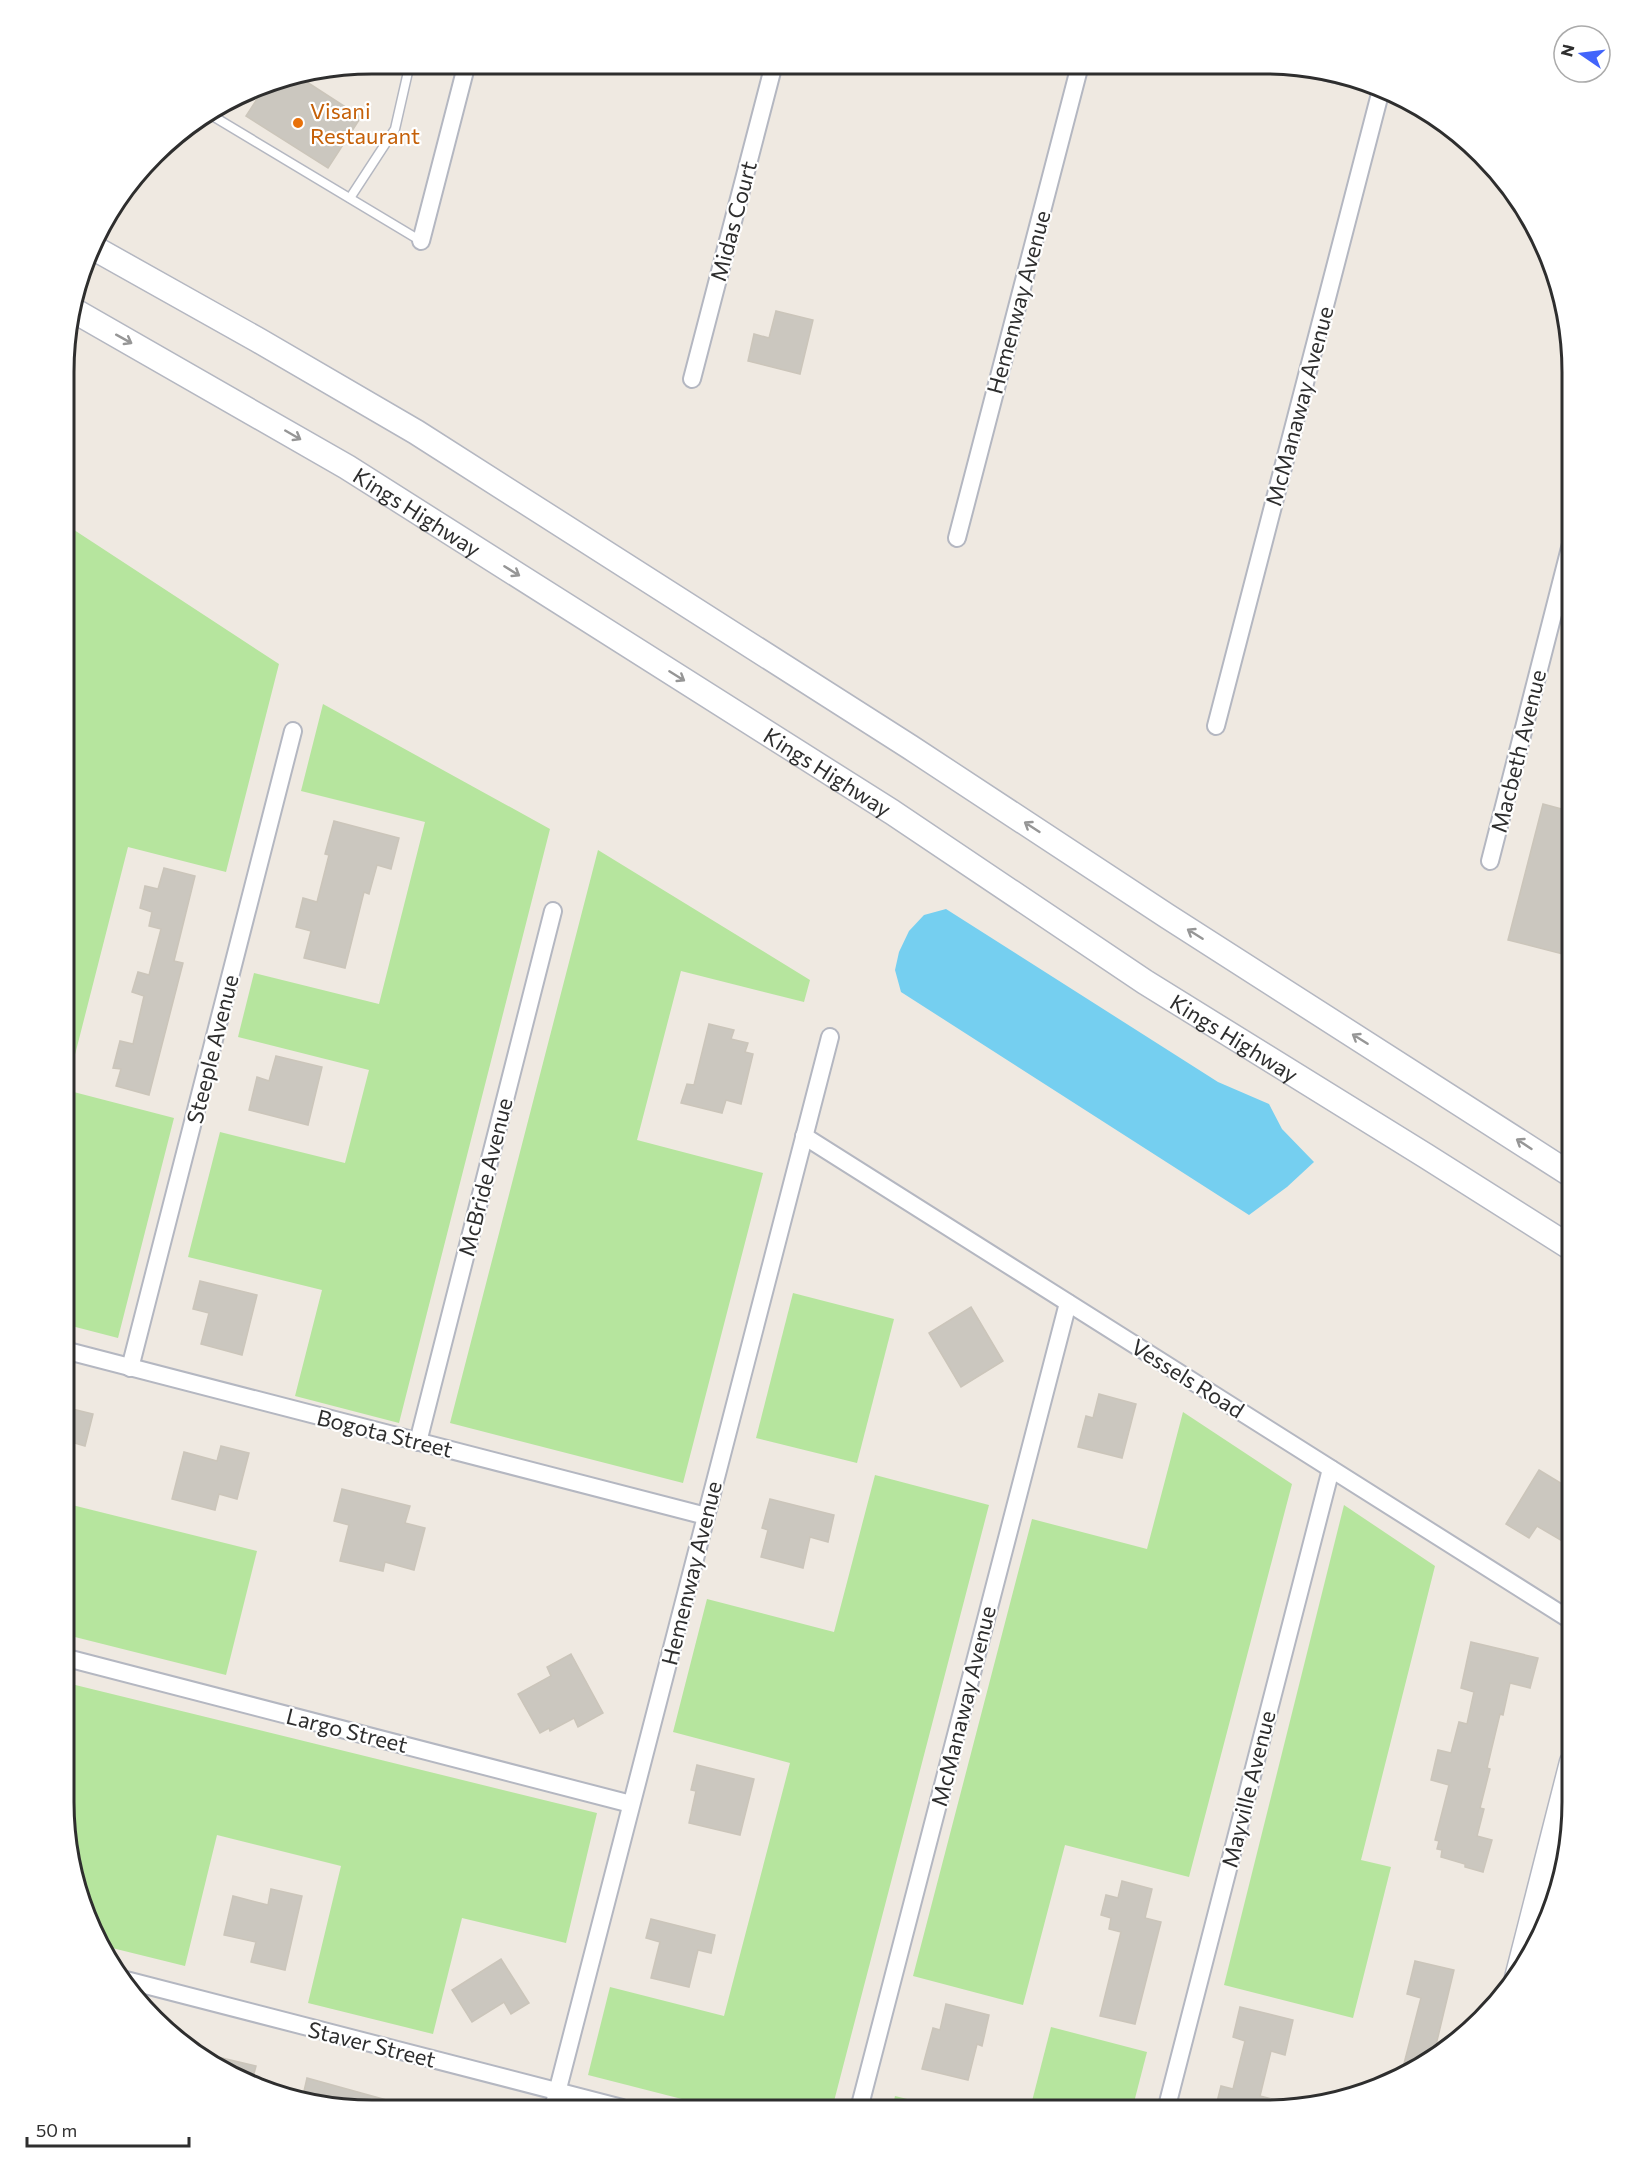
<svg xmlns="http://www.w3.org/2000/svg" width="1636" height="2173" font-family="Commissioner,sans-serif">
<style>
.green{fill:#b6e59e}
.water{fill:#75cff0}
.building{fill:#cbc7bf;stroke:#cbc5ba;stroke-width:1.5}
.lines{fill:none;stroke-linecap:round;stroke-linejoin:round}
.lane-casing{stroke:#b4b7c1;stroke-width:11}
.street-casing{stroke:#b4b7c1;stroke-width:20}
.secondary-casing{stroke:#b4b7c1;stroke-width:27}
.lane{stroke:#fff;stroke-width:8}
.street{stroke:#fff;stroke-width:16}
.secondary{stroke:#fff;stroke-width:24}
.oneway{stroke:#969696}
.food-dot{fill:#e8710a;stroke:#fff;stroke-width:2}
.labels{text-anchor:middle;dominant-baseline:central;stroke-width:4.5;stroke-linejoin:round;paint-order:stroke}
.food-label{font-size:22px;fill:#c56008;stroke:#fff;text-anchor:start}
.street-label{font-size:22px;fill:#2e2e2e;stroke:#fff}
.rim{fill:none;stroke:#2e2e2e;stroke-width:3}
</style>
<rect width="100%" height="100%" fill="#efe9e1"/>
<!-- green -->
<g class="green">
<polygon points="65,524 279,664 226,872 128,847 66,1090 174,1118 118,1338 64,1324"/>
<polygon points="323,704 550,829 399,1423 295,1396 322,1290 188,1257 220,1132 345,1163 369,1070 238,1037 254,973 379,1004 425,822 301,791"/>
<polygon points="598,850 810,980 804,1002 681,971 637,1140 763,1173 683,1483 450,1423"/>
<polygon points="793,1293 894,1319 857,1463 756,1438"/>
<polygon points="1183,1412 1292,1484 1189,1877 1065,1845 1023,2005 913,1976 1032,1519 1147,1549"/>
<polygon points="875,1475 989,1505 832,2109 717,2108 588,2075 610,1987 724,2016 790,1763 673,1732 707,1599 834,1632"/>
<polygon points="64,1503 257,1551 226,1675 63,1634"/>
<polygon points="1344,1505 1435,1566 1361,1860 1391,1867 1353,2018 1224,1985"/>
<polygon points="63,1682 597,1813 566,1943 462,1918 433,2034 308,2003 341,1866 217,1835 185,1966 100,1945 95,1938 73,1881 63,1802"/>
<polygon points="1051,2027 1147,2052 1132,2110 1030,2109"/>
<polygon points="895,2096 948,2109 892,2109"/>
</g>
<!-- water -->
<polygon class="water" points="946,909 1218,1082 1269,1104 1282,1129 1314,1162 1287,1187 1249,1215 901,992 895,970 899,952 909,931 924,915"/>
<!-- building -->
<g class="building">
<polygon points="296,75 361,117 328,168 246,116 268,82"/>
<polygon points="776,311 813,320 800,374 748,361 754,334 769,338"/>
<polygon points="1543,804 1573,812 1566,841 1573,843 1573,945 1569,944 1567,955 1508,940"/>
<polygon points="334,821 399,838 391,869 377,865 369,894 364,892 345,968 304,958 311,931 296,927 303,898 317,902 329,855 325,854"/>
<polygon points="164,868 195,876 174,961 183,963 149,1095 116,1086 121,1069 113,1068 120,1041 133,1044 144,996 132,992 138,972 149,975 161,929 149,926 152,912 140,908 145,886 158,889"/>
<polygon points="709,1024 734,1030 731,1039 748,1043 745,1052 753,1054 741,1104 726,1100 722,1113 681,1103 687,1084 694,1085"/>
<polygon points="276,1056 322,1067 308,1125 249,1110 257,1077 269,1081"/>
<polygon points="200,1281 257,1295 242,1355 201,1344 209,1313 193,1309"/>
<polygon points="971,1307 1003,1361 961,1387 929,1333"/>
<polygon points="1099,1394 1136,1404 1122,1458 1078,1447 1086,1416 1093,1418"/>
<polygon points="64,1407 93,1414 85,1446 64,1440"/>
<polygon points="221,1446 249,1453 237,1499 219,1494 215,1510 172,1499 184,1452 217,1461"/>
<polygon points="1539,1470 1572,1490 1572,1529 1564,1542 1537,1526 1529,1538 1506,1524"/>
<polygon points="342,1489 410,1506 405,1523 425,1528 414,1570 385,1562 383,1571 340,1561 349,1525 334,1521"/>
<polygon points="770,1499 834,1515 828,1542 810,1537 803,1568 761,1557 768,1530 762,1528"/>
<polygon points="1471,1642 1538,1658 1530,1688 1510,1683 1503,1715 1500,1714 1487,1768 1490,1769 1480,1808 1484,1809 1477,1836 1492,1840 1483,1872 1465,1867 1465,1864 1441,1857 1442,1850 1437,1849 1439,1841 1435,1840 1449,1785 1431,1780 1438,1750 1451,1753 1459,1722 1467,1724 1474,1692 1461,1688"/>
<polygon points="571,1654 603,1713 578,1727 574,1718 550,1731 549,1728 540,1733 518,1694 551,1676 547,1667"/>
<polygon points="697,1765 754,1779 740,1835 689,1823 696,1791 691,1790"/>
<polygon points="1122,1881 1152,1889 1145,1918 1161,1922 1135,2024 1100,2016 1121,1932 1109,1929 1111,1918 1101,1915 1106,1895 1118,1898"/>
<polygon points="271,1889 302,1896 285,1970 251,1962 256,1942 224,1935 233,1896 268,1905"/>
<polygon points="651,1919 715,1935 711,1953 698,1950 689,1987 651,1978 660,1942 646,1938"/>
<polygon points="501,1959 529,2003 511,2014 504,2002 472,2022 452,1990"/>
<polygon points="1415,1961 1454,1970 1436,2045 1446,2048 1400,2079 1421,1998 1407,1994"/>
<polygon points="946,2004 989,2015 982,2046 977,2044 968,2080 922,2069 933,2028 940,2030"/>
<polygon points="1240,2007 1293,2020 1285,2055 1271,2051 1260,2096 1292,2104 1291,2107 1265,2110 1215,2110 1221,2086 1233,2089 1245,2041 1233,2037"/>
<polygon points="205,2054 256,2066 251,2085 203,2060"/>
<polygon points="307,2078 394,2102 393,2108 331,2107 302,2100"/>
</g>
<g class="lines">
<!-- lane casing -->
<g class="lane-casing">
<g id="lane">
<polyline points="211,115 421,241"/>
<polyline points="350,198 395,129 410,63"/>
<polyline points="1573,788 1571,784 1573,775"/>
</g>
</g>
<!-- street casing -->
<g class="street-casing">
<g id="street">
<polyline points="1302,66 1344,76"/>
<polyline points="421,241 467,63"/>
<polyline points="692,379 774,64"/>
<polyline points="957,538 1080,65"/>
<polyline points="1216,726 1382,86"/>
<polyline points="1490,861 1573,536"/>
<polyline points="804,1136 1572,1621"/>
<polyline points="64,1350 706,1516"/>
<polyline points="130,1368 293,731"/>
<polyline points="418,1442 553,911"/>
<polyline points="63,1657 631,1804"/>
<polyline points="122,1979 622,2108"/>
<polyline points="553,2108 830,1037"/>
<polyline points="859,2109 1068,1303"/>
<polyline points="1166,2110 1331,1469"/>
</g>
</g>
<!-- secondary casing -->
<g class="secondary-casing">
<g id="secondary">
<polyline points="94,248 258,340 416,432 910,747 1167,916 1573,1176"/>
<path id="s1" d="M 73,310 L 347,467 L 892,812 L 1145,982 L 1426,1156 L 1573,1249"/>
<polyline points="1517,1978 1572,1762"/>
</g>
</g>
<!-- lane -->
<use href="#lane" class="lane"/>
<!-- street -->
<use href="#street" class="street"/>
<!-- secondary -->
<use href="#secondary" class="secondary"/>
</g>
<!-- one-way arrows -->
<defs><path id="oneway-shaft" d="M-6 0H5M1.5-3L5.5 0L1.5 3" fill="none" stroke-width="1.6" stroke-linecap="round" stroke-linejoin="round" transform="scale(1.5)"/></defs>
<g class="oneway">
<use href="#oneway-shaft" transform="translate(124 339) rotate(29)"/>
<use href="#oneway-shaft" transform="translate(293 435) rotate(30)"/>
<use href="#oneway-shaft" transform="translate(512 571) rotate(32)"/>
<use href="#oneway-shaft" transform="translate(677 676) rotate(32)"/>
<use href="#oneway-shaft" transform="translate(1032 827) rotate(-147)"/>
<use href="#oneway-shaft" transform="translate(1195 934) rotate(-148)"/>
<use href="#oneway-shaft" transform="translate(1360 1039) rotate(-148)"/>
<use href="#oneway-shaft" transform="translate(1524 1144) rotate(-147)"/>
</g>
<!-- markers -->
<circle class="food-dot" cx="298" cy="123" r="6"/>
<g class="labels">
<!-- food labels -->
<g class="food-label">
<text x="310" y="110">Visani<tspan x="310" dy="25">Restaurant</tspan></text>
</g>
<!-- street labels -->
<g class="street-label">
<text transform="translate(733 221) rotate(-75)">Midas Court</text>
<text transform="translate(1018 302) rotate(-75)">Hemenway Avenue</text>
<text transform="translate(1299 406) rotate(-75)">McManaway Avenue</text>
<text stroke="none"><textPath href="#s1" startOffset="399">Kings Highway</textPath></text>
<text transform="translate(1518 751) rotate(-76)">Macbeth Avenue</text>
<text stroke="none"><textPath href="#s1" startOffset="885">Kings Highway</textPath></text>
<text stroke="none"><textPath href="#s1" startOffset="1371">Kings Highway</textPath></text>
<text transform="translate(212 1049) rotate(-76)">Steeple Avenue</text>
<text transform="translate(485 1177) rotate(-76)">McBride Avenue</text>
<text transform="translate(1188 1378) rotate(32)">Vessels Road</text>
<text transform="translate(385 1433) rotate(14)">Bogota Street</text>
<text transform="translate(691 1573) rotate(-76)">Hemenway Avenue</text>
<text transform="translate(963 1706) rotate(-76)">McManaway Avenue</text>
<text transform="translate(347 1730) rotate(14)">Largo Street</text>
<text transform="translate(1248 1789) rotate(-76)">Mayville Avenue</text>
<text transform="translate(372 2044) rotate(14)">Staver Street</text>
</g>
</g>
<!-- crop -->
<path d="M0 0H1636V2173H0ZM372 74H1264A298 298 0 0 1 1562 372V1802A298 298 0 0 1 1264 2100H372A298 298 0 0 1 74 1802V372A298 298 0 0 1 372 74Z" fill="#fff" fill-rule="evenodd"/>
<path class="rim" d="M372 74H1264A298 298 0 0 1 1562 372V1802A298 298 0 0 1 1264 2100H372A298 298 0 0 1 74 1802V372A298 298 0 0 1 372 74Z"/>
<!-- north arrow -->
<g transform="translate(1582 54) rotate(284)"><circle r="28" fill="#ffffff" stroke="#ababab" stroke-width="1.5"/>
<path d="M0-4.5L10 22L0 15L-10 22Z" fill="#4264fb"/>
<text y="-9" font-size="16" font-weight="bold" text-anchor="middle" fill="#2e2e2e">N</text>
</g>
<!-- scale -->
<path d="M27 2137v9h162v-9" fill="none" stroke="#2e2e2e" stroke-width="3"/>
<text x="36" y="2137" font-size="18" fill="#2e2e2e" stroke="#ffffff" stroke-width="4.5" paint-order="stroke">50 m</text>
</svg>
